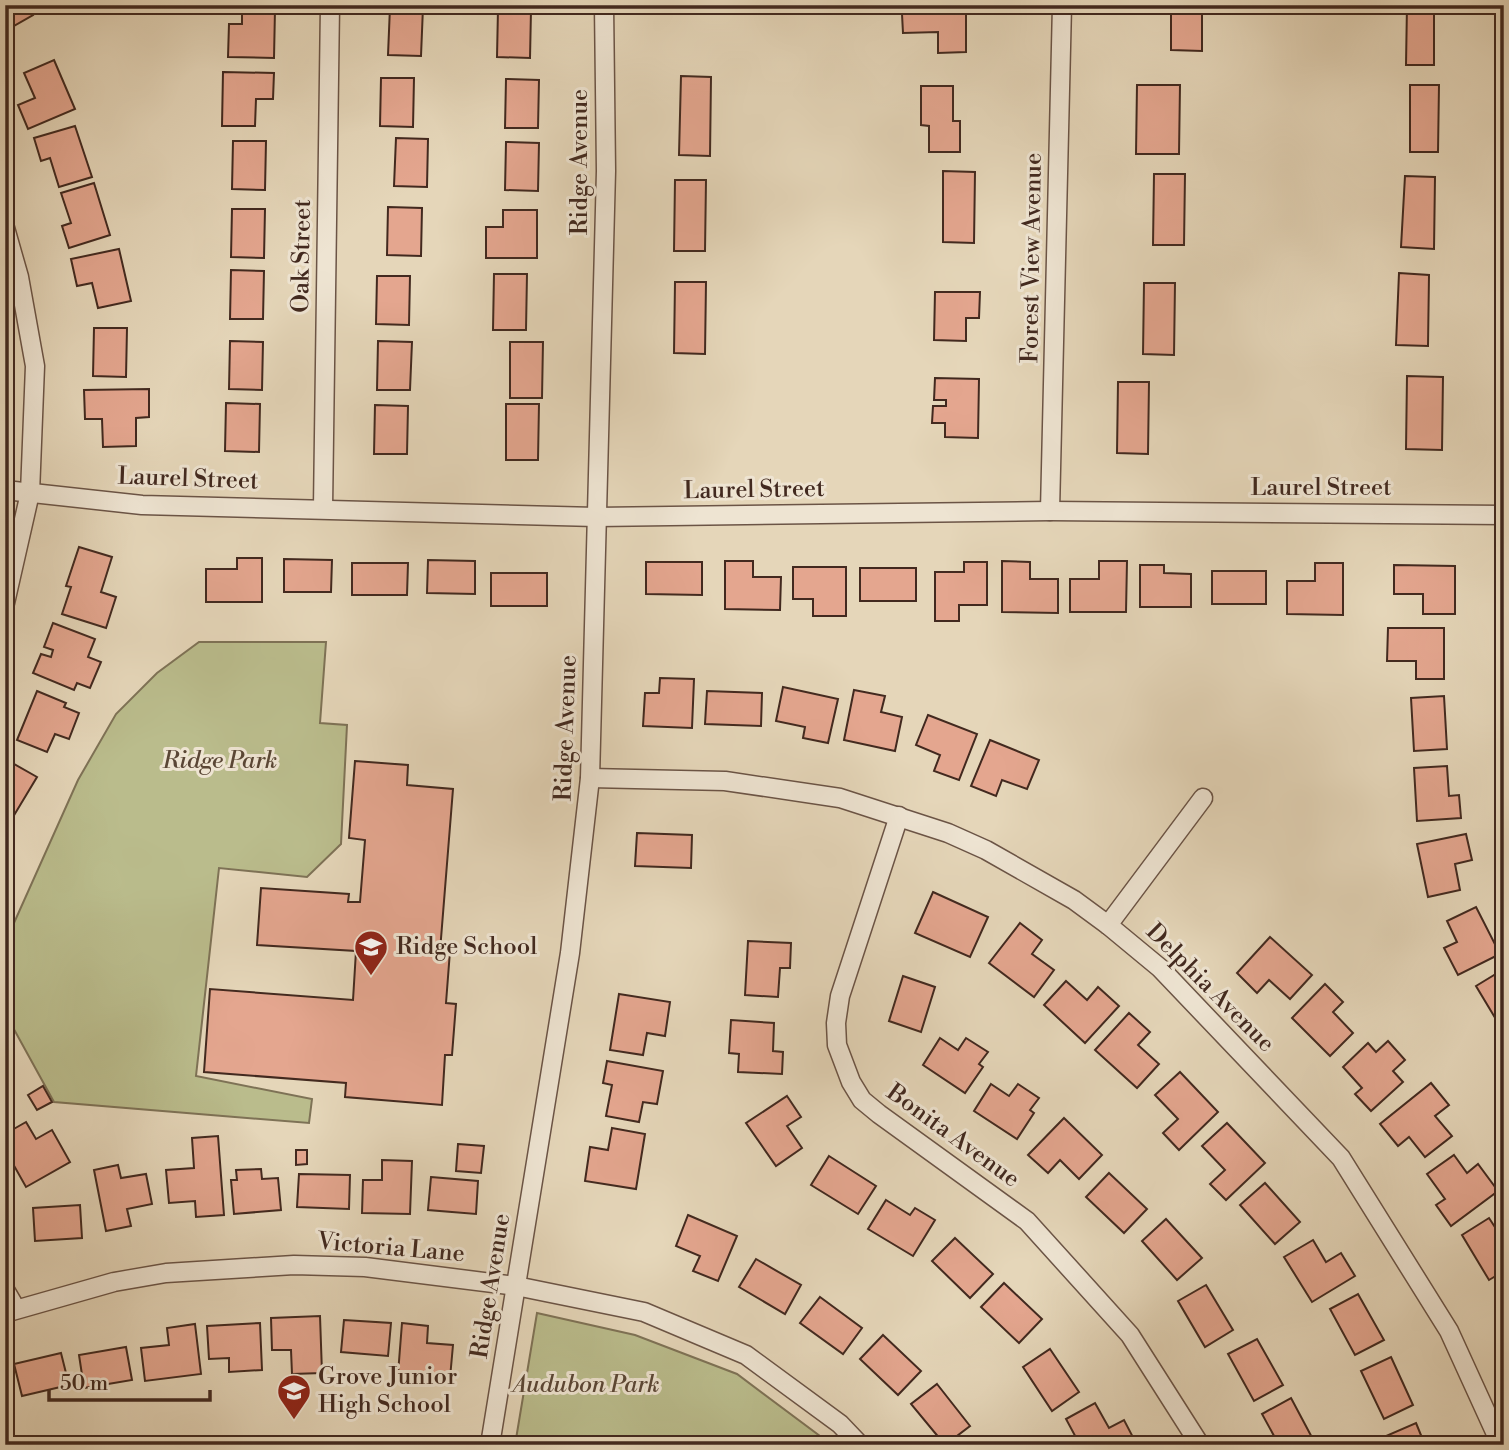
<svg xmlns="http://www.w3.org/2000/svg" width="1509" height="1450" font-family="'Libre Bodoni',serif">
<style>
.green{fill:#babc8c;stroke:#7e7256;stroke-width:2}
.building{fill:#e4a68f;stroke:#42291f;stroke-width:2}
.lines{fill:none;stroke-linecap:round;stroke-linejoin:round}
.minor-casing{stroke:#6b5446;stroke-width:21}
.minor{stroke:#eee4d2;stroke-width:18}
.labels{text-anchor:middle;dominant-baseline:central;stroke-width:6;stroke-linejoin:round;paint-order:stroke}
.street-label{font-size:24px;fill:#42291f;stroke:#eee4d2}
.park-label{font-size:24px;font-style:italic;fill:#5a4635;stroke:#eee4d2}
.poi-label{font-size:24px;fill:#42291f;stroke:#eee4d2;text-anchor:start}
</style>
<rect width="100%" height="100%" fill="#e5d6b9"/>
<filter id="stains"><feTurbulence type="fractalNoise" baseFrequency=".00286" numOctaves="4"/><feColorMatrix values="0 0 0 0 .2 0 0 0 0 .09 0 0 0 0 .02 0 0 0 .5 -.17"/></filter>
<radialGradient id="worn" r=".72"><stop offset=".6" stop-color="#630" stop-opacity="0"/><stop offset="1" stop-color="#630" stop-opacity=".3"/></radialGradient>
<!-- green -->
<g class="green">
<polygon points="199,642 326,642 320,723 347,725 341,844 307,877 219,868 196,1076 312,1099 309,1123 54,1102 5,1013 5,943 78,780 116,714 157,673"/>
<polygon points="537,1313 635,1335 737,1374 832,1445 515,1445"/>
</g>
<!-- building -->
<g class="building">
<polygon points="5,5 28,5 33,15 5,31"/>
<polygon points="916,5 955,5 955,13 966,13 966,52 938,53 938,32 903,33 902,14 916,13"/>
<polygon points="1171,5 1202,5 1202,51 1171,50"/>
<polygon points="1407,5 1434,5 1434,65 1406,65"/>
<polygon points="390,7 423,7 421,56 388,55"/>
<polygon points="242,9 275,9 274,58 228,57 229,24 242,24"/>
<polygon points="498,9 531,10 530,58 497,57"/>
<polygon points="54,60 75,109 28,129 18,105 35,98 24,73"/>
<polygon points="223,72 274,73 273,99 256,99 255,126 222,126"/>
<polygon points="681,76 711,77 710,156 679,155"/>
<polygon points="381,78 414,78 413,127 380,126"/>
<polygon points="506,79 539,80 538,128 505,128"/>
<polygon points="1137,85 1180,85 1179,154 1136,154"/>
<polygon points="1410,85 1439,85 1438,152 1410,152"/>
<polygon points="921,86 953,86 953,121 960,121 960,152 929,152 929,126 921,125"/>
<polygon points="75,126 92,177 59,187 50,158 41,161 34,138"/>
<polygon points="396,138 428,139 427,187 394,186"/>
<polygon points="233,141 266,141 265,190 232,189"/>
<polygon points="506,142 539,143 538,191 505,190"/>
<polygon points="943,171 975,172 974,243 943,242"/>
<polygon points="1154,174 1185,174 1184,245 1153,245"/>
<polygon points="1405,176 1435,177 1434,249 1401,247"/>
<polygon points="675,180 706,180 705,251 674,251"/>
<polygon points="94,183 110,235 69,248 62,226 71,223 61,193"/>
<polygon points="388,207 422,208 421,256 387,255"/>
<polygon points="232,209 265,209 264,258 231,257"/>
<polygon points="503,210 537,210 537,258 486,258 486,227 503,227"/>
<polygon points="119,249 131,301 98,308 92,283 77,286 71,259"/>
<polygon points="231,270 264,271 263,319 230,319"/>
<polygon points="1399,273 1429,275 1428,346 1396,345"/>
<polygon points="494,274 527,274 526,330 493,330"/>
<polygon points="377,276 410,276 409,325 376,324"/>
<polygon points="675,282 706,282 705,354 674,353"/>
<polygon points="1144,283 1175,283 1174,355 1143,354"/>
<polygon points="935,292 980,292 979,318 966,318 966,341 934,340"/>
<polygon points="94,328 127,328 126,377 93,376"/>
<polygon points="230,341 263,342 262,390 229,389"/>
<polygon points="378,341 412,342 410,390 377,390"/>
<polygon points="510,342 543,342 542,398 510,398"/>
<polygon points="1407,376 1443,377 1442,450 1406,449"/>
<polygon points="935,378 979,379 978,438 945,437 945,423 932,423 933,406 946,406 946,400 934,400"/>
<polygon points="1118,382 1149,382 1148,454 1117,453"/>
<polygon points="149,389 149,417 136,418 136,446 103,447 102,419 85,419 84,390"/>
<polygon points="226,403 260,404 259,452 225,451"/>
<polygon points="506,404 539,404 538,460 506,460"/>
<polygon points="375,405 408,406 407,454 374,454"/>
<polygon points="79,547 112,557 101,592 116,597 106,628 62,614 71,587 66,586"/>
<polygon points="237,558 262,558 262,602 206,602 206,569 237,569"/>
<polygon points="284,559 332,560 331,592 284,592"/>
<polygon points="428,560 475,561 475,594 427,593"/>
<polygon points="725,561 753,561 753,577 781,577 780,610 725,609"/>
<polygon points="1002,561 1030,562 1030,579 1058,579 1058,613 1002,612"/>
<polygon points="1099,561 1127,561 1126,612 1070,612 1070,579 1099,579"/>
<polygon points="646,562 702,562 702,595 646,594"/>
<polygon points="964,562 987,562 987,605 959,605 959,621 935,621 935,572 964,572"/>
<polygon points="352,563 408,563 407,595 352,595"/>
<polygon points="1315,563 1343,563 1343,615 1287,614 1287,581 1315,581"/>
<polygon points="1140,565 1164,565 1164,573 1191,574 1191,607 1140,607"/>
<polygon points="1394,565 1455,566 1455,614 1423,614 1423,594 1394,594"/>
<polygon points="793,567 846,567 846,616 813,616 813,599 793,599"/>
<rect x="860" y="568" width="56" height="33"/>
<rect x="1212" y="571" width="54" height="33"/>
<rect x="491" y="573" width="56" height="33"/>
<polygon points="53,623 95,639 88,657 101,662 90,688 77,683 74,690 33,673 41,654 51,657 53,650 44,647"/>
<polygon points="1388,628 1444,628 1444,679 1416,679 1416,661 1387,661"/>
<polygon points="660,678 694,679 692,728 643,726 645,693 659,693"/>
<polygon points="783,687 838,699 828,743 803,738 805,727 776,721"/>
<polygon points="854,690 885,696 881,712 902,717 895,751 844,740"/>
<polygon points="37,691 66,703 64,707 79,713 69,739 55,734 47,752 17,740"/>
<polygon points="707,691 762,693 761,726 705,724"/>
<polygon points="1444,696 1447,749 1414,751 1411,698"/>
<polygon points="928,715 977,734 959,780 934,771 940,755 916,745"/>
<polygon points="990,740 1039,760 1027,789 1002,780 996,796 971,786"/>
<polygon points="7,760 37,777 13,817 5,813"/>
<polygon points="355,761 408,765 407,785 453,789 440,951 450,951 446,1003 456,1004 452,1055 445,1055 442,1105 345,1097 346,1083 204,1072 210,989 353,1000 356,951 257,945 261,888 349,894 348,902 360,902 365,840 349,838"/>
<polygon points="1447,766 1449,796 1459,795 1461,818 1417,821 1414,768"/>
<polygon points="637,833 692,835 691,868 635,866"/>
<polygon points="1466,834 1472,860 1455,864 1460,890 1428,897 1417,844"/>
<polygon points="933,892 988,917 970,957 915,933"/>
<polygon points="1476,907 1500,954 1458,975 1444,948 1457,942 1447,921"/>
<polygon points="1020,923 1042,940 1032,954 1054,970 1034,997 989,963"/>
<polygon points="1270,937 1312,975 1290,999 1269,980 1257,993 1237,973"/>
<polygon points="748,941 791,943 790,968 780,968 778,997 745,995"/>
<polygon points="1504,969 1504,1031 1503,1031 1476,986"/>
<polygon points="903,976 935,987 921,1032 889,1021"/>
<polygon points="1066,981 1087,1000 1098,987 1119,1006 1085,1043 1044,1005"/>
<polygon points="1325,984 1343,1002 1333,1012 1353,1033 1330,1056 1292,1018"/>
<polygon points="619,994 670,1002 665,1036 647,1033 643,1055 610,1050"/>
<polygon points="1129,1013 1150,1032 1138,1045 1159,1064 1137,1088 1095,1050"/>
<polygon points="731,1020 774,1023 773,1051 783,1052 782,1074 738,1072 739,1054 729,1053"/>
<polygon points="940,1038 958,1050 966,1038 988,1052 979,1064 983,1067 965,1093 923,1065"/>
<polygon points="1388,1041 1405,1060 1393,1071 1403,1082 1371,1111 1355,1094 1362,1088 1343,1067 1368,1043 1376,1052"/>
<polygon points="607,1061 663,1071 657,1104 643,1102 639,1122 606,1116 612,1085 603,1083"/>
<polygon points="1180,1072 1218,1112 1179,1150 1163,1133 1178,1119 1155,1095"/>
<polygon points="1431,1083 1449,1105 1435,1116 1452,1136 1425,1157 1409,1137 1398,1146 1380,1124"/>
<polygon points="991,1084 1009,1096 1018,1084 1039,1098 1030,1110 1034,1113 1017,1139 974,1111"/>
<polygon points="43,1086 52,1102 37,1110 28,1095"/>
<polygon points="787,1096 801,1117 787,1126 802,1148 776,1166 746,1123"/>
<polygon points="1064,1118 1102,1155 1079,1179 1060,1160 1048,1173 1028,1155"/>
<polygon points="26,1122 36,1139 52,1130 70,1162 26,1187 12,1162 5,1166 5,1134"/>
<polygon points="1227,1123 1265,1163 1226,1200 1210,1184 1225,1170 1202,1146"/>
<polygon points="612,1128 645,1134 636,1189 585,1181 590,1147 608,1150"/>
<polygon points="218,1136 224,1215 196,1217 195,1201 169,1203 166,1170 194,1168 192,1138"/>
<polygon points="458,1144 484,1146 481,1173 456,1171"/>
<polygon points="296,1150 307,1150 307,1164 296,1165"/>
<polygon points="1454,1155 1467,1173 1478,1164 1498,1191 1451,1226 1436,1205 1445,1199 1427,1174"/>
<polygon points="829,1156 876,1186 858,1214 811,1185"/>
<polygon points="382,1160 412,1161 410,1214 362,1213 363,1180 382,1180"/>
<polygon points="118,1165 121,1178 146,1174 152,1204 127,1209 131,1226 106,1231 94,1170"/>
<polygon points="261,1169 262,1179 278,1178 281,1210 234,1214 231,1180 237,1180 236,1170"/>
<polygon points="1109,1173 1147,1209 1124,1233 1086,1197"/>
<polygon points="299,1174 350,1175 349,1209 297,1207"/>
<polygon points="431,1177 478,1181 476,1214 428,1210"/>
<polygon points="1265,1183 1300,1222 1275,1244 1240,1205"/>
<polygon points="886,1200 910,1215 915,1208 935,1220 913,1256 868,1229"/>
<polygon points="80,1205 82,1238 35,1241 33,1208"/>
<polygon points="688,1215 737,1236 718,1281 693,1271 700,1256 676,1246"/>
<polygon points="1489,1218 1504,1241 1504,1271 1489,1280 1462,1235"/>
<polygon points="1166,1219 1202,1258 1177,1280 1142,1241"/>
<polygon points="955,1238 993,1274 970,1298 932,1261"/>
<polygon points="1313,1240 1326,1262 1341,1253 1355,1276 1312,1302 1284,1257"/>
<polygon points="756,1259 801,1285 785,1314 739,1287"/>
<polygon points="1004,1283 1042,1319 1019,1343 981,1307"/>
<polygon points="1206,1285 1233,1330 1205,1347 1178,1301"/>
<polygon points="1358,1294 1384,1340 1355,1355 1330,1309"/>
<polygon points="820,1297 862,1328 843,1354 800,1323"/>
<polygon points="320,1316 322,1373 292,1374 291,1350 272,1350 271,1318"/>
<polygon points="344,1320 391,1323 388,1356 341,1352"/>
<polygon points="260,1323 262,1370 229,1372 229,1358 209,1359 207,1326"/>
<polygon points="402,1323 428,1326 427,1343 453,1345 450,1378 398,1374"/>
<polygon points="195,1324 201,1374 145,1381 141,1348 169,1345 167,1328"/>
<polygon points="883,1335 921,1371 898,1395 860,1359"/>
<polygon points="1257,1339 1283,1385 1254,1401 1228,1354"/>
<polygon points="126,1347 132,1380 84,1388 79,1355"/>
<polygon points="1050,1349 1079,1392 1052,1411 1023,1367"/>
<polygon points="61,1353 69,1385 22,1396 14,1364"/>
<polygon points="1391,1357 1413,1405 1384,1419 1361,1371"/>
<polygon points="937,1384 970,1426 945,1445 911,1404"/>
<polygon points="1291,1398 1316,1445 1279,1445 1262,1414"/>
<polygon points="1095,1403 1109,1428 1124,1420 1136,1443 1080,1445 1066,1419"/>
<polygon points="1416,1423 1425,1445 1389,1445 1386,1436"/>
</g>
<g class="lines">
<!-- minor casing -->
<g class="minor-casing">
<g id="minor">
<polyline points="5,228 19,277 35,366 30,493 5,603"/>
<polyline points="5,490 142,505 596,517 1050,511 1504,515"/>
<polyline points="323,508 330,5"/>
<polyline points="1050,511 1062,5"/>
<polyline points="590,778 725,781 840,798 948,833 986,850 1074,900 1108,925 1160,968 1341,1158 1449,1331 1501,1445"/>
<polyline points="899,816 840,996 836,1023 837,1045 851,1082 862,1100 879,1114 1027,1221 1130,1335 1200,1445"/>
<polyline points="1108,925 1203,798"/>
<polyline points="5,1290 16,1309"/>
<polyline points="5,1313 114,1282 166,1273 294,1265 365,1267 516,1286 644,1312 746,1355 840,1424 860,1445"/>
<polyline points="490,1445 570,953 590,778 606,171 604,5"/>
</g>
</g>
<!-- minor -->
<use href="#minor" class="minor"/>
</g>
<!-- icons -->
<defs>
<g id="school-pin" transform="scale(1.75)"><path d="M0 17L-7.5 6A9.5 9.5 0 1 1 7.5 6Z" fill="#8f2418" stroke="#eee4d2"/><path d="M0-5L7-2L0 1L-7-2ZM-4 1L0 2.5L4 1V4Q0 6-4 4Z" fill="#fff"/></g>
</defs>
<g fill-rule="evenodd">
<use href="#school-pin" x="371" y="947"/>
<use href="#school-pin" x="294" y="1391"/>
</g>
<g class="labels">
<!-- street labels -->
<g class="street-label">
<text transform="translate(580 162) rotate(-90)">Ridge Avenue</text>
<text transform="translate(302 256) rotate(-89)">Oak Street</text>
<text transform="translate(1032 258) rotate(-89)">Forest View Avenue</text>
<text transform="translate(188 479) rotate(2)">Laurel Street</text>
<text x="1321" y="488">Laurel Street</text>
<text transform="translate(754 490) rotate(-1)">Laurel Street</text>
<text transform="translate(566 728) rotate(-88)">Ridge Avenue</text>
<text transform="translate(1210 988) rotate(45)">Delphia Avenue</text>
<text transform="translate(953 1136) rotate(36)">Bonita Avenue</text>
<text transform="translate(391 1248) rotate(5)">Victoria Lane</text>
<text transform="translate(491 1286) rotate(-81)">Ridge Avenue</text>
</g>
<!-- park labels -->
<g class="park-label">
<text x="220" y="761">Ridge Park</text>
<text x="586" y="1385">Audubon Park</text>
</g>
<!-- poi labels -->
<g class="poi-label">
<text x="396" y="947">Ridge School</text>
<text x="318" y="1377">Grove Junior<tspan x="318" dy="28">High School</tspan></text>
</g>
</g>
<!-- margin -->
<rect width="1509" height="1450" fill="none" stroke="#e5d6b9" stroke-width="28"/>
<rect x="7" y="7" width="1495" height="1436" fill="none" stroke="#42291f" stroke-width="3.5"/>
<rect x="14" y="14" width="1481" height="1422" fill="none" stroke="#42291f" stroke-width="2"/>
<!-- scale -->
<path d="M49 1390v10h161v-10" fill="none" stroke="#42291f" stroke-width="3.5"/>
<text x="60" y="1390" font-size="21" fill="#42291f" stroke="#eee4d2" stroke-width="5" paint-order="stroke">50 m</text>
<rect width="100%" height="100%" filter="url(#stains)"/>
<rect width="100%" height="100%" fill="url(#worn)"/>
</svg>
